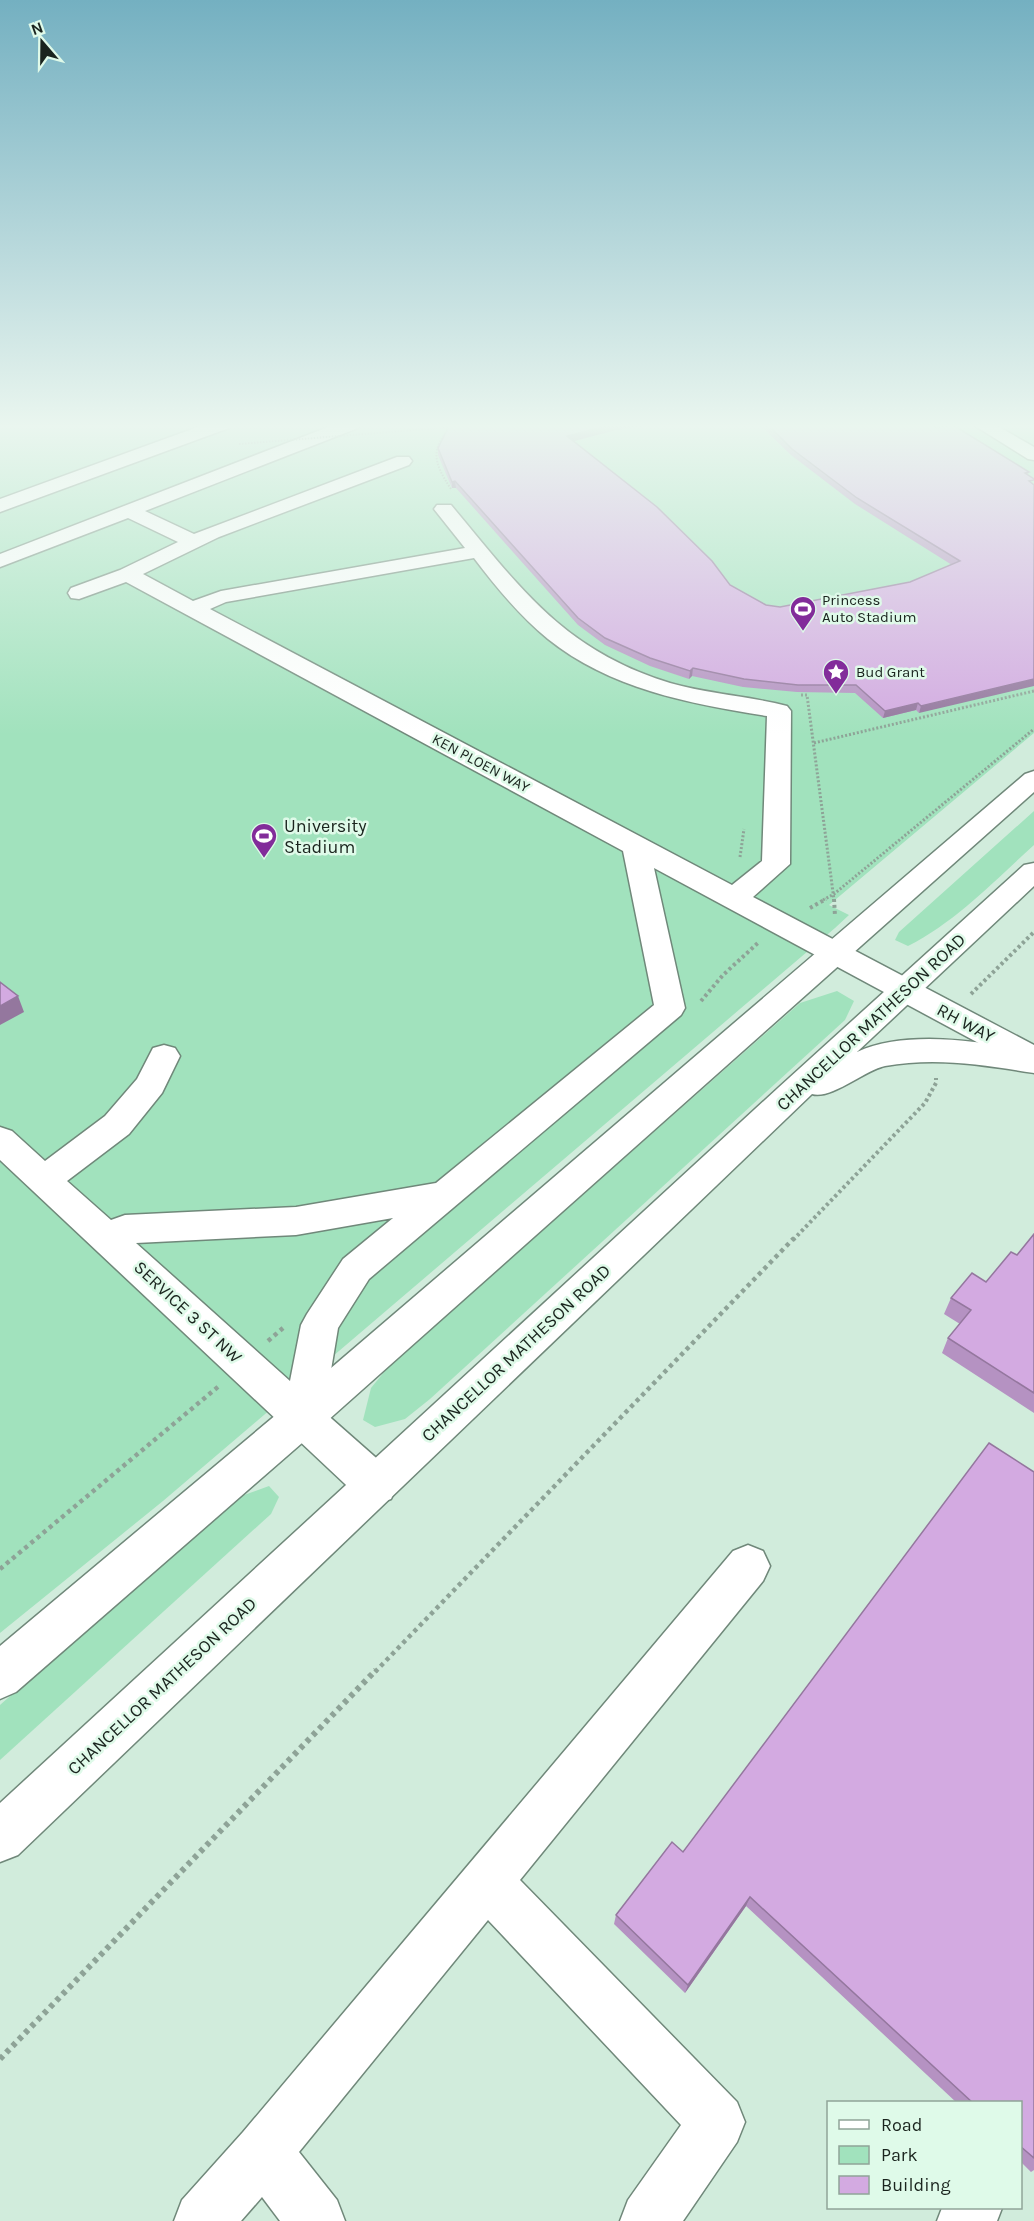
<svg xmlns="http://www.w3.org/2000/svg" width="1034" height="2221" font-family="Karla,sans-serif">
<style>
.green{fill:#a1e2bd}
.lines{fill:none;stroke-linecap:round;stroke-linejoin:round}
.minor-casing{stroke:#70887a;stroke-width:3}
.major-casing{stroke:#70887a;stroke-width:3}
.path-far4{stroke:#8ea397;stroke-width:2;stroke-dasharray:1.5 1.5;stroke-linecap:butt}
.path-far3{stroke:#8ea397;stroke-width:3;stroke-dasharray:2 2;stroke-linecap:butt}
.path-far2{stroke:#8ea397;stroke-width:4;stroke-dasharray:3 3;stroke-linecap:butt}
.path-far1{stroke:#8ea397;stroke-width:4.5;stroke-dasharray:4 4;stroke-linecap:butt}
.path{stroke:#8ea397;stroke-width:6;stroke-dasharray:4.5 4.5;stroke-linecap:butt}
.minor{fill:#fff;fill-rule:evenodd}
.major{fill:#fff;fill-rule:evenodd}
.path-bridge{stroke:#8ea397;stroke-width:2;stroke-dasharray:1.5 1.5;stroke-linecap:butt}
.wall{fill:#b592c2}
.shaded-wall{fill:#94779e}
.building{fill:#d3aae1;stroke:#94779e;stroke-width:1.5}
.labels{text-anchor:middle;dominant-baseline:central;stroke-width:5;stroke-linejoin:round;paint-order:stroke}
.far-poi-label{font-size:15px;fill:#1a241e;stroke:#dffae9;text-anchor:start}
.far-street-label{font-size:15px;fill:#1a241e;stroke:#dffae9}
.poi-label{font-size:18px;fill:#1a241e;stroke:#dffae9;text-anchor:start}
.street-label{font-size:18px;fill:#1a241e;stroke:#dffae9}
</style>
<rect width="100%" height="100%" fill="#d1ecdc"/>
<!-- green -->
<g class="green">
<polygon points="0,424 401,424 392,429 403,424 1034,424 1034,733 829,905 849,915 835,928 163,1501 0,1633"/>
<path d="M 1034,811 L 1034,845 C 994,881 957,921 908,946 L 895,940 L 899,932 Z"/>
<polygon points="837,991 854,1001 845,1020 430,1399 405,1419 375,1427 363,1420 371,1388 389,1366 800,1003"/>
<polygon points="269,1486 279,1497 271,1514 0,1760 0,1705 233,1499"/>
</g>
<g class="lines">
<!-- minor casing -->
<g class="minor-casing">
<g id="minor">
<polygon points="206,424 232,424 229,428 0,512 0,499"/>
<path d="M 336,424 L 361,424 L 358,428 L 145,511 L 194,534 L 397,457 L 409,457 L 412,461 L 409,465 L 219,537 L 143,574 L 193,601 L 221,591 L 465,548 L 434,509 L 437,505 L 451,505 C 519,586 562,650 670,683 C 709,694 749,696 787,706 L 791,711 L 790,864 L 753,897 L 1034,1045 L 1034,1070 L 1023,1067 L 654,868 L 685,1008 L 681,1015 L 369,1279 L 338,1328 L 324,1412 L 391,1471 L 397,1485 L 391,1499 L 376,1504 L 361,1499 L 0,1160 L 0,1127 L 12,1131 L 45,1161 L 105,1116 L 137,1079 L 153,1048 L 164,1045 L 175,1048 L 180,1056 L 162,1093 L 129,1134 L 67,1181 L 111,1220 L 125,1215 L 296,1207 L 436,1183 L 654,1005 L 623,851 L 126,582 L 79,599 L 71,598 L 68,593 L 71,588 L 120,570 L 178,542 L 128,518 L 0,567 L 0,554 ZM 474,558 C 496,587 520,616 548,639 C 610,689 691,704 767,716 L 762,861 L 732,885 L 210,609 L 226,602 ZM 393,1218 L 343,1259 L 307,1314 L 301,1325 L 290,1381 L 136,1243 L 296,1235 Z"/>
<polygon points="972,424 994,424 1034,447 1034,460 1028,459"/>
<polygon points="748,1545 763,1551 770,1566 763,1581 520,1880 737,2102 745,2122 737,2142 683,2221 620,2221 628,2200 681,2125 488,1920 299,2152 337,2200 345,2221 280,2221 262,2197 241,2221 174,2221 182,2200 243,2132 733,1551"/>
<polygon points="942,2208 1002,2208 997,2221 937,2221"/>
</g>
</g>
<!-- major casing -->
<g class="major-casing">
<g id="major">
<polygon points="1034,771 1034,792 317,1430 16,1692 0,1699 0,1646 289,1404 1025,774"/>
<path d="M 1034,863 L 1034,886 L 857,1052 C 908,1029 981,1042 1034,1051 L 1034,1073 C 984,1065 936,1057 885,1066 C 865,1070 831,1100 812,1094 L 18,1855 L 0,1862 L 0,1803 L 778,1088 L 1024,865 Z"/>
</g>
</g>
<!-- path-far4 -->
<path class="path-far4" d="M 451,489 C 433,462 429,447 455,424"/>
<!-- path-far3 -->
<g class="path-far3">
<polyline points="801,695 807,695 834,900"/>
<polyline points="814,743 1034,691"/>
<polyline points="740,857 744,829"/>
<polyline points="823,900 834,894 1034,729"/>
</g>
<!-- path-far2 -->
<g class="path-far2">
<polyline points="834,899 835,916"/>
<polyline points="810,908 826,899"/>
<polyline points="971,994 1034,932"/>
<polyline points="701,1001 723,975 759,942"/>
<polyline points="793,1240 925,1103 936,1083 936,1078"/>
</g>
<!-- path-far1 -->
<g class="path-far1">
<polyline points="268,1341 283,1328"/>
<polyline points="0,1569 219,1386"/>
<polyline points="375,1672 794,1238"/>
</g>
<!-- path -->
<polyline class="path" points="0,2059 376,1670"/>
<!-- minor -->
<use href="#minor" class="minor"/>
<!-- major -->
<use href="#major" class="major"/>
<!-- path-bridge -->
<polyline class="path-bridge" points="239,444 452,427"/>
</g>
<!-- wall -->
<g class="wall">
<polygon points="455,424 654,424 616,430 573,441 730,585 766,605 780,607 910,582 952,565 855,504 791,455 762,427 757,424 931,424 936,428 1029,472 919,713 916,710 883,718 855,693 797,692 743,687 692,676 689,679 650,666 605,645 578,625 456,488 452,488 438,455 438,448"/>
<polygon points="1034,1234 1034,1413 942,1353 948,1338 960,1324 944,1314 951,1298 986,1282 1017,1255"/>
<polygon points="1034,1472 1034,2170 1031,2172 1020,2161 1020,2103 957,2103 746,1906 685,1993 614,1924 616,1915 683,1852"/>
</g>
<!-- shaded-wall -->
<g class="shaded-wall">
<polygon points="614,424 654,424 616,430 567,443 567,436"/>
<polygon points="455,481 456,488 452,488 452,482"/>
<polygon points="693,668 692,676 689,679 690,671"/>
<polygon points="1034,679 1034,686 919,713 921,706"/>
<polygon points="918,703 916,710 883,718 885,711"/>
<polygon points="18,996 24,1012 0,1025 0,1006"/>
<polygon points="750,1897 746,1906 685,1993 688,1985"/>
</g>
<!-- building -->
<g class="building">
<polygon points="450,424 614,424 567,436 657,507 712,561 730,585 766,605 780,607 910,582 960,561 857,498 792,449 767,424 931,424 936,428 953,425 1029,472 1025,473 1034,479 1034,480 1029,481 1034,485 1034,679 921,706 918,703 885,711 856,685 798,685 744,679 693,668 690,671 650,658 605,638 578,618 455,481 452,482 438,448"/>
<polygon points="0,982 18,996 0,1006"/>
<polygon points="1034,1234 1034,1393 948,1338 971,1310 951,1298 972,1273 986,1282 1011,1252 1017,1255"/>
<polygon points="989,1443 1034,1472 1034,2158 1020,2146 1020,2103 973,2103 750,1897 688,1985 616,1915 672,1842 683,1852"/>
</g>
<!-- sky -->
<linearGradient id="sky" x2="0" y2="1"><stop stop-color="#74b0c1"/><stop offset="0.58" stop-color="#eaf6ef"/><stop offset="1" stop-color="#eaf6ef" stop-opacity="0"/></linearGradient>
<rect width="1034" height="735" fill="url(#sky)"/>
<!-- icons -->
<defs>
<g id="stadium-pin" transform="scale(1.35)"><path d="M0 17L-7.5 6A9.5 9.5 0 1 1 7.5 6Z" fill="#822c9a" stroke="#dffae9"/><path d="M0-5a6.5 5 0 1 0 0 10a6.5 5 0 1 0 0-10ZM-3.5-1.8h7v3.6h-7Z" fill="#fff"/></g>
<g id="sight-pin" transform="scale(1.35)"><path d="M0 17L-7.5 6A9.5 9.5 0 1 1 7.5 6Z" fill="#822c9a" stroke="#dffae9"/><path d="M0-6L1.8-2.2L6-1.7L2.9 1.2L3.7 5.4L0 3.3L-3.7 5.4L-2.9 1.2L-6-1.7L-1.8-2.2Z" fill="#fff"/></g>
</defs>
<g fill-rule="evenodd">
<use href="#stadium-pin" x="803" y="609"/>
<use href="#sight-pin" x="836" y="672"/>
<use href="#stadium-pin" x="264" y="836"/>
</g>
<g class="labels">
<!-- far-poi labels -->
<g class="far-poi-label">
<text x="822" y="600">Princess<tspan x="822" dy="17">Auto Stadium</tspan></text>
<text x="856" y="672">Bud Grant</text>
</g>
<!-- far-street labels -->
<g class="far-street-label">
<text transform="translate(481 763) rotate(28)">KEN PLOEN WAY</text>
</g>
<!-- poi labels -->
<g class="poi-label">
<text x="284" y="826">University<tspan x="284" dy="21">Stadium</tspan></text>
</g>
<!-- street labels -->
<g class="street-label">
<text transform="translate(871 1022) rotate(-43)">CHANCELLOR MATHESON ROAD</text>
<text transform="translate(966 1023) rotate(28)">RH WAY</text>
<text transform="translate(188 1312) rotate(43)">SERVICE 3 ST NW</text>
<text transform="translate(516 1353) rotate(-43)">CHANCELLOR MATHESON ROAD</text>
<text transform="translate(162 1686) rotate(-43)">CHANCELLOR MATHESON ROAD</text>
</g>
</g>
<!-- legend -->
<rect x="827" y="2101" width="195" height="108" fill="#dffae9" stroke="#90a498" stroke-width="1.5"/>
<rect x="839" y="2120" width="30" height="9" fill="#ffffff" stroke="#90a498" stroke-width="1.5"/>
<text x="881" y="2131" font-size="18" fill="#1a241e">Road</text>
<rect x="839" y="2146" width="30" height="18" fill="#a1e2bd" stroke="#90a498" stroke-width="1.5"/>
<text x="881" y="2161" font-size="18" fill="#1a241e">Park</text>
<rect x="839" y="2176" width="30" height="18" fill="#d3aae1" stroke="#90a498" stroke-width="1.5"/>
<text x="881" y="2191" font-size="18" fill="#1a241e">Building</text>
<!-- north arrow -->
<g transform="translate(42 42) rotate(340)" stroke="#dffae9" stroke-width="4.5" paint-order="stroke">
<path d="M0-4.5L10 22L0 15L-10 22Z" fill="#1a241e"/>
<text y="-9" font-size="16" font-weight="bold" text-anchor="middle" fill="#1a241e">N</text>
</g>
</svg>
